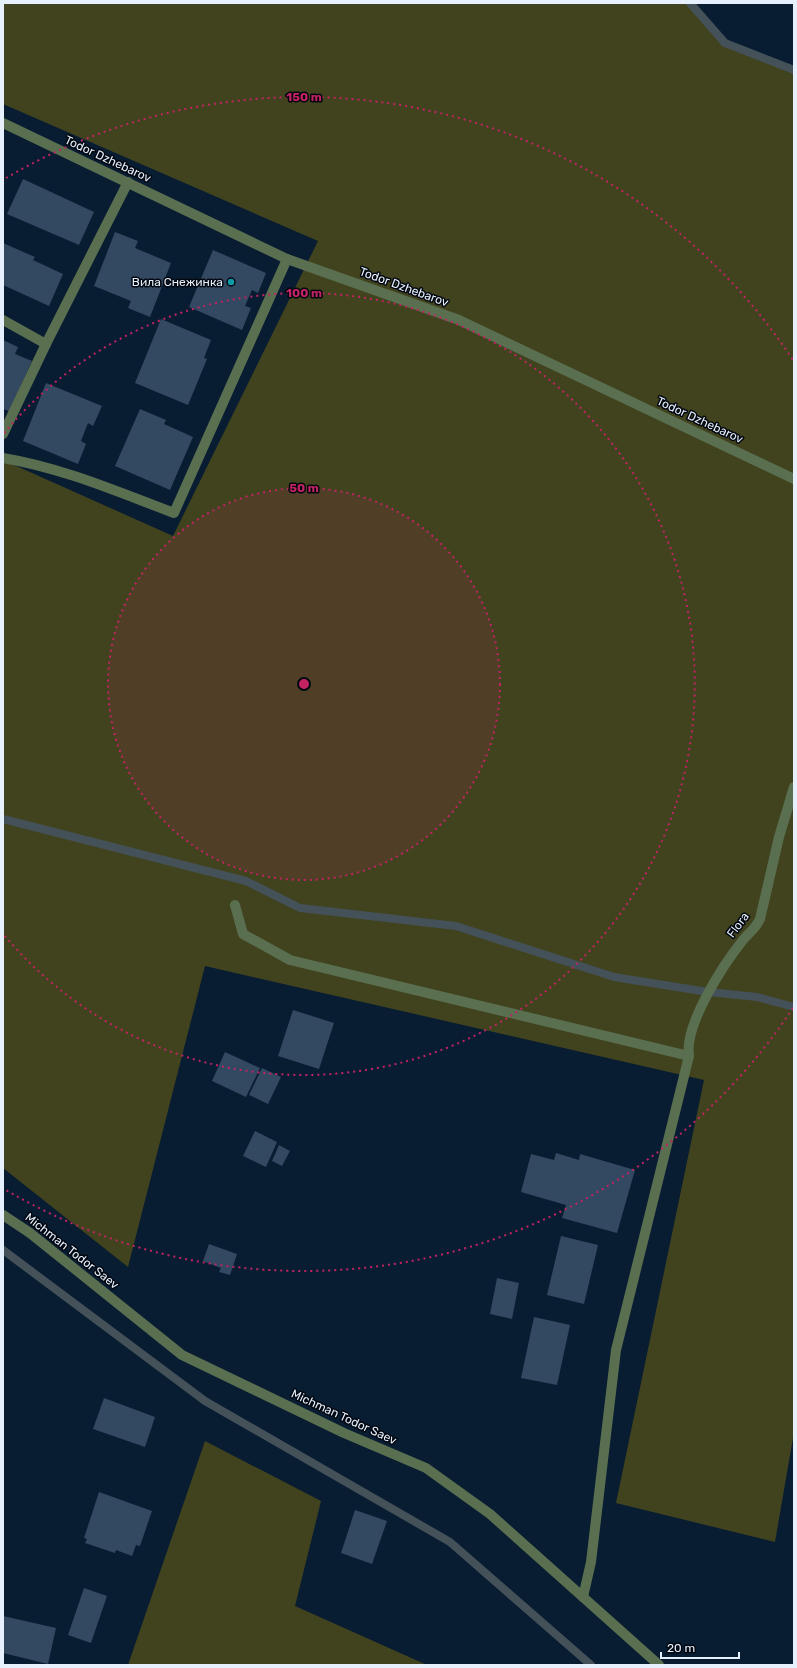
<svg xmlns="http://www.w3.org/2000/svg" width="797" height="1668" font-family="Rubik,sans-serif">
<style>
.green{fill:#41431e}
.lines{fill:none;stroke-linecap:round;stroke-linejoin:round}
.stream{stroke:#455159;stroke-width:8}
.building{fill:#334861}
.minor{stroke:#596f50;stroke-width:10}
.ring{fill:none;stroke:#c42363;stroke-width:2;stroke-dasharray:2 4}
.culture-dot{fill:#0f9aa8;stroke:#020710;stroke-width:1.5}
.labels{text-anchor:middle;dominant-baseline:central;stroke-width:3;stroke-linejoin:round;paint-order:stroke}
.street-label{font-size:12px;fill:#e6f1fd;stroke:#020710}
.poi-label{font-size:12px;fill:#e6f1fd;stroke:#020710;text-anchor:end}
.centre{fill:#c42363;stroke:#020710;stroke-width:2}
.ring-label{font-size:12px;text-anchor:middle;font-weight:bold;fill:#c42363;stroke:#020710;stroke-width:3;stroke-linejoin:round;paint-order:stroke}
</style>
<rect width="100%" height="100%" fill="#091d32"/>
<!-- green -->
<g class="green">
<polygon points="3,3 690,3 725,43 794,70 794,1432 775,1542 616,1503 704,1080 205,966 128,1267 3,1168 3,460 173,536 318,241 3,104"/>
<polygon points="205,1441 321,1501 295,1606 427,1665 128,1665"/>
</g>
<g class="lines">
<!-- stream -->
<g class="stream">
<polyline points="690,3 725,43 794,70"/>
<polyline points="3,819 246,881 300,908 456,926 614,977 708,992 757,997 794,1007"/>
<polyline points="3,1250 205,1401 450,1542 591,1665"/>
</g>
</g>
<!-- building -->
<g class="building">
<polygon points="23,179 94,212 79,245 7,214"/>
<polygon points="115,232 138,241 135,248 171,263 150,317 128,308 131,301 94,286"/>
<polygon points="3,243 35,257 33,260 63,274 49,306 3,285"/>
<polygon points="213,250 266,273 258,293 252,290 245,306 251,308 242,330 189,307"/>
<polygon points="161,319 211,340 204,358 207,359 188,405 135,383"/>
<polygon points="3,340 18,347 15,354 32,361 9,411 3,409"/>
<polygon points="46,383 102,406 93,426 88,423 81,441 86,444 78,464 23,441"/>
<polygon points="140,409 166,420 164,424 193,437 170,490 115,466"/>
<polygon points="293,1010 334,1023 319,1069 278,1056"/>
<polygon points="225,1052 260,1068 246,1097 212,1081"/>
<polygon points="262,1068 281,1077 268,1104 249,1095"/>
<polygon points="255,1131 277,1142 266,1167 243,1156"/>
<polygon points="279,1145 290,1151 282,1166 272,1161"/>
<polygon points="556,1153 579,1160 580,1154 635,1170 617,1233 562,1218 566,1205 521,1192 531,1154 554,1160"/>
<polygon points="561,1236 598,1245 584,1304 547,1295"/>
<polygon points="209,1244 237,1254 230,1275 219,1272 221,1268 203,1261"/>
<polygon points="497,1278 519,1283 512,1319 490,1314"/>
<polygon points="534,1317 570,1325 557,1385 521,1378"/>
<polygon points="104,1398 155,1417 145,1447 93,1429"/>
<polygon points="99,1492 152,1511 140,1546 136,1545 132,1556 116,1550 115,1553 85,1543 87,1539 84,1538"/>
<polygon points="355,1510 387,1521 372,1564 341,1553"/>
<polygon points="84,1588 107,1596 91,1643 68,1635"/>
<polygon points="3,1616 56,1628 48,1664 3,1653"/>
</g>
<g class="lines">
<!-- minor -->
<g class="minor">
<polyline points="3,123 287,259 459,320 794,479"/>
<polyline points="3,320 46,344"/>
<polyline points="3,434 46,344 128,182"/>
<path d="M 3,458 C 63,468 118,492 174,513 L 287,259"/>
<polyline points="235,905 243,934 290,960 689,1056"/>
<polyline points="3,1215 30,1233 182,1355 344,1433 426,1468 490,1514 659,1665"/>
<path d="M 583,1597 L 591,1562 L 616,1350 L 689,1056 C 684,1025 723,965 743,940 C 749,933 756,928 760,919 L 779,837 L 794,787"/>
</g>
</g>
<!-- distance rings -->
<circle cx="304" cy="684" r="196" fill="#c42363" fill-opacity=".12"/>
<g class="ring">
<circle cx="304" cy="684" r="196"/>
<path d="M4 433A391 391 0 1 1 4 935"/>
<path d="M793 1008A587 587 0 0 1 6 1190M6 178A587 587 0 0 1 793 360"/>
</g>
<!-- markers -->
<circle class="culture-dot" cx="231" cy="282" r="4"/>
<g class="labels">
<!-- street labels -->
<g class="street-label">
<text transform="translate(108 159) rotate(25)">Todor Dzhebarov</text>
<text transform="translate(404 287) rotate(20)">Todor Dzhebarov</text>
<text transform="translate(700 420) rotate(25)">Todor Dzhebarov</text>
<text transform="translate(738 925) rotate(-53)">Flora</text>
<text transform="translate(72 1251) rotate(38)">Michman Todor Saev</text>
<text transform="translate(344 1417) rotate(25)">Michman Todor Saev</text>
</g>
<!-- poi labels -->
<g class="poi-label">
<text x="223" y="282">Вила Снежинка</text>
</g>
</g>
<circle cx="304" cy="684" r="6" class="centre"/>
<g class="ring-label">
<text x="304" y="101">150 m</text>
<text x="304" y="297">100 m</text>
<text x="304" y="492">50 m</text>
</g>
<!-- border -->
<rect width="797" height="1668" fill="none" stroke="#e6f1fd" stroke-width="8"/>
<!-- scale -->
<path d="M661 1652v6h78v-6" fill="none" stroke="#e6f1fd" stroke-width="2"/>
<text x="667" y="1652" font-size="12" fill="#e6f1fd" stroke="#020710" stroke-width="3" paint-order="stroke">20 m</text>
</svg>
